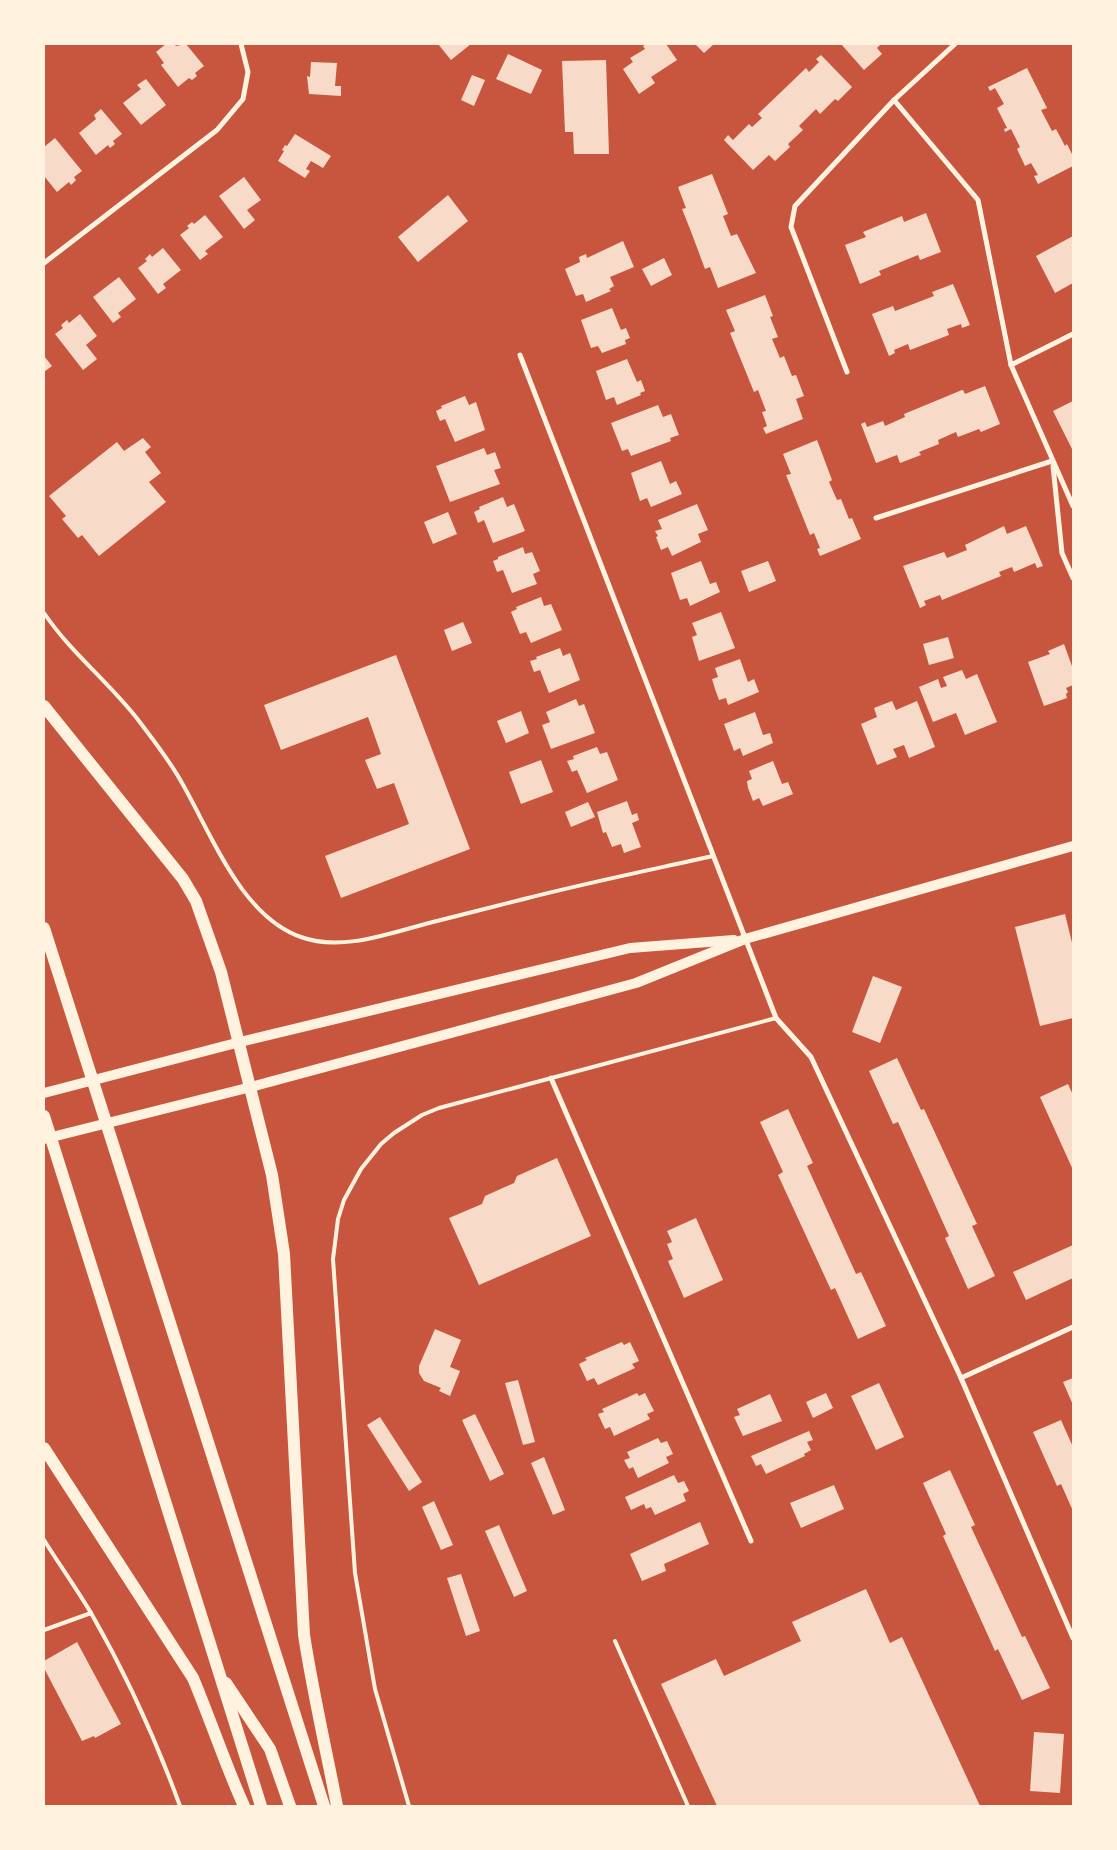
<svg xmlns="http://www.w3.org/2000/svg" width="1117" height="1850" font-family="Cabin,sans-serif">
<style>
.building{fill:#f7dbc8}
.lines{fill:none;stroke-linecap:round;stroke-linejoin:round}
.service{stroke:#fff3e0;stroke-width:4}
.minor{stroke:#fff3e0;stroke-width:5}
.secondary{stroke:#fff3e0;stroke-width:10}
.primary{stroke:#fff3e0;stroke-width:12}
</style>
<rect width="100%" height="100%" fill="#c8553d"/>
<!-- building -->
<g class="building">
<polygon points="166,44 174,44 176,46 186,44 204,66 195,73 197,76 192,80 189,78 178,87 161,65 164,63 156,52"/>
<polygon points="438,44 471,44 451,60"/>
<polygon points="647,44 666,44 677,60 651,77 655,83 639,94 623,69 633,62 630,58 645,49 643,46"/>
<polygon points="695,44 714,44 704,53"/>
<polygon points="841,44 881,44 877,48 882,54 864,70"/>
<polygon points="508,54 542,70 531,94 496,79"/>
<polygon points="821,55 852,87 838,101 835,99 820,114 816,109 799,126 803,130 788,144 790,147 775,161 769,155 753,170 724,140 728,135 733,140 749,124 752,127 762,118 758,114 806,68 809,72 819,62 816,59"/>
<polygon points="606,60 609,154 574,154 573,132 565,132 562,61"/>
<polygon points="311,62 337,63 335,86 341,86 341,96 309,94 307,76 310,77"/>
<polygon points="1027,68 1047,108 1041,110 1052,131 1056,129 1065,146 1067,144 1073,156 1073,166 1038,184 1034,176 1038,175 1031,163 1025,166 1017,149 1020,147 1011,129 1005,132 1004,129 1007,128 997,108 1004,104 995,88 990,91 988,87"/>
<polygon points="472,75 485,80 474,106 461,100"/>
<polygon points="146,79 166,105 141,125 123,103 141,89 137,85"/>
<polygon points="101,109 122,134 113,141 115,144 110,148 108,145 96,155 79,133 96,119 94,115"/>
<polygon points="295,134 331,156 323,168 311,161 306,169 310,171 305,178 278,161 284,151 282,150 285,145 287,146"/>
<polygon points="55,138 82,171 74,177 76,180 71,185 69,182 57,192 44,176 44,147"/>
<polygon points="712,174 728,214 723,216 731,236 737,234 756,273 718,288 710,267 705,269 690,229 682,209 686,208 678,187"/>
<polygon points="244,177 261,200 247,210 255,220 244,229 219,196"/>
<polygon points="448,195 468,221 418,262 398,237"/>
<polygon points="926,213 941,252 920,260 918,255 879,271 881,275 860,284 845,245 866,237 863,232 902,216 904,222"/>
<polygon points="205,215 223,237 205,251 208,254 200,260 180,235 189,228 187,226 192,222 194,224"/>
<polygon points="1073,236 1073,283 1055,293 1036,256"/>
<polygon points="623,241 634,267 610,277 614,286 609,289 611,291 586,302 583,294 576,296 565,269 580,262 579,257 586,254 587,258"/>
<polygon points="163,248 181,270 163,284 166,288 158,294 138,268 147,261 145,259 150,254 152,257"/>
<polygon points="664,258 672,275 651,286 642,269"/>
<polygon points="119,277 136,299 118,313 121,317 113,323 93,297"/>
<polygon points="953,284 970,325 962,328 961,324 947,329 949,335 910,350 908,344 894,350 895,353 889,356 872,314 893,306 895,311 934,296 932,292"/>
<polygon points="765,295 773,316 770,317 778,337 772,339 780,358 784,356 792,376 796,375 804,396 796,399 803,419 766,434 763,428 767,426 762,412 766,411 758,390 754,392 730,333 735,331 726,310"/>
<polygon points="612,308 621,330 626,328 630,338 625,340 626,344 602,353 598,346 591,348 581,320"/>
<polygon points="80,314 97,336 86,345 97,359 83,370 55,334 63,328 61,325 67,320 69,323"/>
<polygon points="44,356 52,366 44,372"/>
<polygon points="627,359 637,382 641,380 645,391 640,393 641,395 617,405 614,397 606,400 596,371"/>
<polygon points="985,386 1000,424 981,432 979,429 958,437 956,432 938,440 939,444 919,452 921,455 900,463 897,455 876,463 861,424 865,422 867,427 883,421 885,426 905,417 904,414 962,390 963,390 965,394"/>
<polygon points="465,396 469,405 476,402 485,430 455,442 445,419 440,421 436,411 442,408 441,406"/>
<polygon points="1073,401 1073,451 1053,411"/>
<polygon points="658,405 663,417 671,414 679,435 670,438 671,441 631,456 628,449 622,451 611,423"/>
<polygon points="143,438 151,447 145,452 161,473 149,482 166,502 99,556 82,535 78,538 62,519 66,516 49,496 117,442 124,451"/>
<polygon points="817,440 832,480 829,482 837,500 841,499 849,519 852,518 861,539 820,556 817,549 820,548 814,533 810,535 786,475 791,474 783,454"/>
<polygon points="484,448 487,455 495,452 501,468 494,470 500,484 450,502 436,466"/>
<polygon points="661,461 670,484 676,481 682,494 651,507 647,498 640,501 631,473"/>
<polygon points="503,497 507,507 514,504 525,531 493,543 484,520 478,523 474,512 480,509 479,507"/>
<polygon points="697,504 708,530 698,534 701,542 672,556 668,547 661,550 656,537 658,536 655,531 662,529 658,520"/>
<polygon points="448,512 457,534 433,544 424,522"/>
<polygon points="1004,526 1007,534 1026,526 1043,566 1037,568 1035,563 1014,572 1012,567 999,572 1001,576 942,600 940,595 924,601 926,605 920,608 903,566 944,552 947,558 967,550 965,545"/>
<polygon points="523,547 525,554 532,552 540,571 533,574 537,584 512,593 503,570 497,572 493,561 498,559 498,557"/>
<polygon points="701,561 710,584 716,582 720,592 690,606 687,598 680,600 671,573"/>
<polygon points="768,561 776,581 749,592 741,571"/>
<polygon points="541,597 544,606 551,604 562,630 531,643 526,632 520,634 511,612 517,609 516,607"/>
<polygon points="721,612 735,648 699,661 692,637 697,635 692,623"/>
<polygon points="463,622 472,643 452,651 444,630"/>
<polygon points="948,637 954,658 929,665 923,644"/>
<polygon points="1064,644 1073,669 1073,685 1066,688 1068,692 1066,694 1067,698 1044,706 1028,662 1050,654 1048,651"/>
<polygon points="560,648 563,656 570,653 580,680 549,693 540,670 534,672 530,661 537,659 536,657"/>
<polygon points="396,655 470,849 341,898 325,856 409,824 394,783 377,789 365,760 381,754 368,717 281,750 264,705"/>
<polygon points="740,659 748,682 754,679 759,692 728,705 726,698 719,700 715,689 712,679 718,677 715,668"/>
<polygon points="962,670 966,679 977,674 997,722 965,735 956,713 933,722 919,687 938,679 941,688 947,686 943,677"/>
<polygon points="576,699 579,706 584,704 595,733 551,749 542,725 550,722 546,712"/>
<polygon points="892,701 896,710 917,701 935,747 909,758 904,745 893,749 897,757 877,765 861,724 877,717 874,708"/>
<polygon points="521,711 529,733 506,743 497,721"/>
<polygon points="755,712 763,735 770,733 773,743 743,756 740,748 734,751 724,724"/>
<polygon points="597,747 600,754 607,752 618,780 587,793 577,770 572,772 567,761 574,759 573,756"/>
<polygon points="541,760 553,792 521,804 509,772"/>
<polygon points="773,761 782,784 788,782 793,794 763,806 759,798 753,801 748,788 747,781 752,779 749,771"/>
<polygon points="627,801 632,815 637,813 639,820 632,823 641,847 624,853 621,844 612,847 606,832 603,833 597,812"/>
<polygon points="588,802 595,817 571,827 565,812"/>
<polygon points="1065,914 1073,947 1073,1018 1040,1026 1015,927"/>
<polygon points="873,976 902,987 880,1043 852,1032"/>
<polygon points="897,1058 921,1110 924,1109 977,1224 972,1226 995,1276 968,1289 945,1238 949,1236 898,1122 893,1124 869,1071"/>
<polygon points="1068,1084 1073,1095 1073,1170 1040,1097"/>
<polygon points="788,1109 813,1163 807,1166 856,1274 861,1272 886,1326 858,1339 835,1288 831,1290 778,1175 783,1172 760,1122"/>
<polygon points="557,1158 591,1236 479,1285 449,1218 482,1204 485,1196 514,1183 517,1176"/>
<polygon points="696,1218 723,1280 684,1298 668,1261 673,1259 667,1244 672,1242 667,1231"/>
<polygon points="1073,1245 1073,1278 1026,1300 1013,1272"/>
<polygon points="435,1329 461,1340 450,1367 460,1371 450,1396 439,1391 441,1388 424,1381 419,1373 419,1366"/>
<polygon points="622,1342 624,1345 630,1342 639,1361 632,1364 635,1368 598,1385 594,1378 587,1381 579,1364 587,1360 585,1358"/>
<polygon points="1073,1378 1073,1405 1063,1382"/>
<polygon points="518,1380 535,1442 523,1445 505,1383"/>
<polygon points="879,1383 904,1437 876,1450 851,1396"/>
<polygon points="637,1393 639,1396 645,1393 654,1411 647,1414 650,1419 614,1436 610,1427 605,1429 598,1414 604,1412 602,1409"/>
<polygon points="826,1393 833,1408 813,1418 806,1402"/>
<polygon points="770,1394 782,1421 743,1436 734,1417 740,1415 737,1409"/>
<polygon points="475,1414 504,1474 490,1481 462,1420"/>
<polygon points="380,1417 422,1482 409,1491 367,1425"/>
<polygon points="1061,1420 1073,1447 1073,1511 1061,1484 1057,1486 1033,1432"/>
<polygon points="809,1431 813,1440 807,1442 811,1450 804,1454 805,1456 766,1474 761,1464 756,1466 751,1456"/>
<polygon points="658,1438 661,1443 667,1441 673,1454 666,1457 669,1463 638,1478 633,1467 629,1469 624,1460 630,1458 627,1452"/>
<polygon points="544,1457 565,1510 553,1515 531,1463"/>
<polygon points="950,1470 975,1525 971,1527 1022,1637 1025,1636 1050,1688 1022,1700 998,1649 995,1651 943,1536 946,1534 923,1483"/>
<polygon points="674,1475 678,1483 684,1481 689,1491 683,1494 686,1501 655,1515 651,1507 646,1509 644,1504 631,1510 625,1497"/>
<polygon points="834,1485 844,1509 801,1528 790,1503"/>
<polygon points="434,1501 453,1545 441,1550 422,1507"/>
<polygon points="700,1522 709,1544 664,1564 666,1571 642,1581 630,1554"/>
<polygon points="499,1525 527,1591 514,1597 485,1531"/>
<polygon points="461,1574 480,1631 466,1636 447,1578"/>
<polygon points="866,1589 890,1643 902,1637 980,1806 717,1806 661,1684 716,1659 724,1676 801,1641 792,1622"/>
<polygon points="77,1642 121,1724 95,1738 94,1736 82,1741 44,1668 44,1661"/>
<polygon points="1034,1732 1064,1734 1060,1793 1030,1791"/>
</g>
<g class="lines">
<!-- service -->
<g class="service">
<path d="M 44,613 C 71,653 110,683 139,721 C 154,741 170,761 182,783 C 212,835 241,916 301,937 C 341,952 390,933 429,923 C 461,915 492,907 524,899 C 586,883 650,870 713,856"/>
<path d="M 44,1540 C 59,1564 76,1588 91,1613 C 126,1674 156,1740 180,1806"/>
<polyline points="44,1630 91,1613"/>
<polyline points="615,1641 688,1806"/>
<polyline points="409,1806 375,1689 355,1573 333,1259 338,1219 344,1200 361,1169 381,1144 394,1133 422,1115 439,1108 776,1018"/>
</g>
<!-- minor -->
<g class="minor">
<polyline points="894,100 978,200 1011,365 1073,506"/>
<polyline points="44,263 217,130 243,99 248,72 241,44"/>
<polyline points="520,355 776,1018 811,1057 961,1378 1073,1638"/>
<polyline points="1011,365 1073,334"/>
<polyline points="847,372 791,227 795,206 894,100 955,44"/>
<polyline points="1053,466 1062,553 1073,578"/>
<polyline points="876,518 1052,461"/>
<polyline points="551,1078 751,1541"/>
<polyline points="961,1378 1073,1327"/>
</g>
<!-- secondary -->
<g class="secondary">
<polyline points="44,1093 240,1042 630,948 734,940"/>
<polyline points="44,1139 251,1087 636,983 745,939 1073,846"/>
</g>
<!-- primary -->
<g class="primary">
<path d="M 44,706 L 183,879 L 196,901 L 221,972 L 272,1175 L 284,1254 L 304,1635 C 313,1693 326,1749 337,1806"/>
<polyline points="44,928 324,1806"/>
<polyline points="44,1116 261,1806"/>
<path d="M 44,1448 L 193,1678 C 211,1721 225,1764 244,1806"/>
<polyline points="226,1683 270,1749 290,1806"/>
</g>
</g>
<!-- border -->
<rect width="1117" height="1850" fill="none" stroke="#fff3e0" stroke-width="90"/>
</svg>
